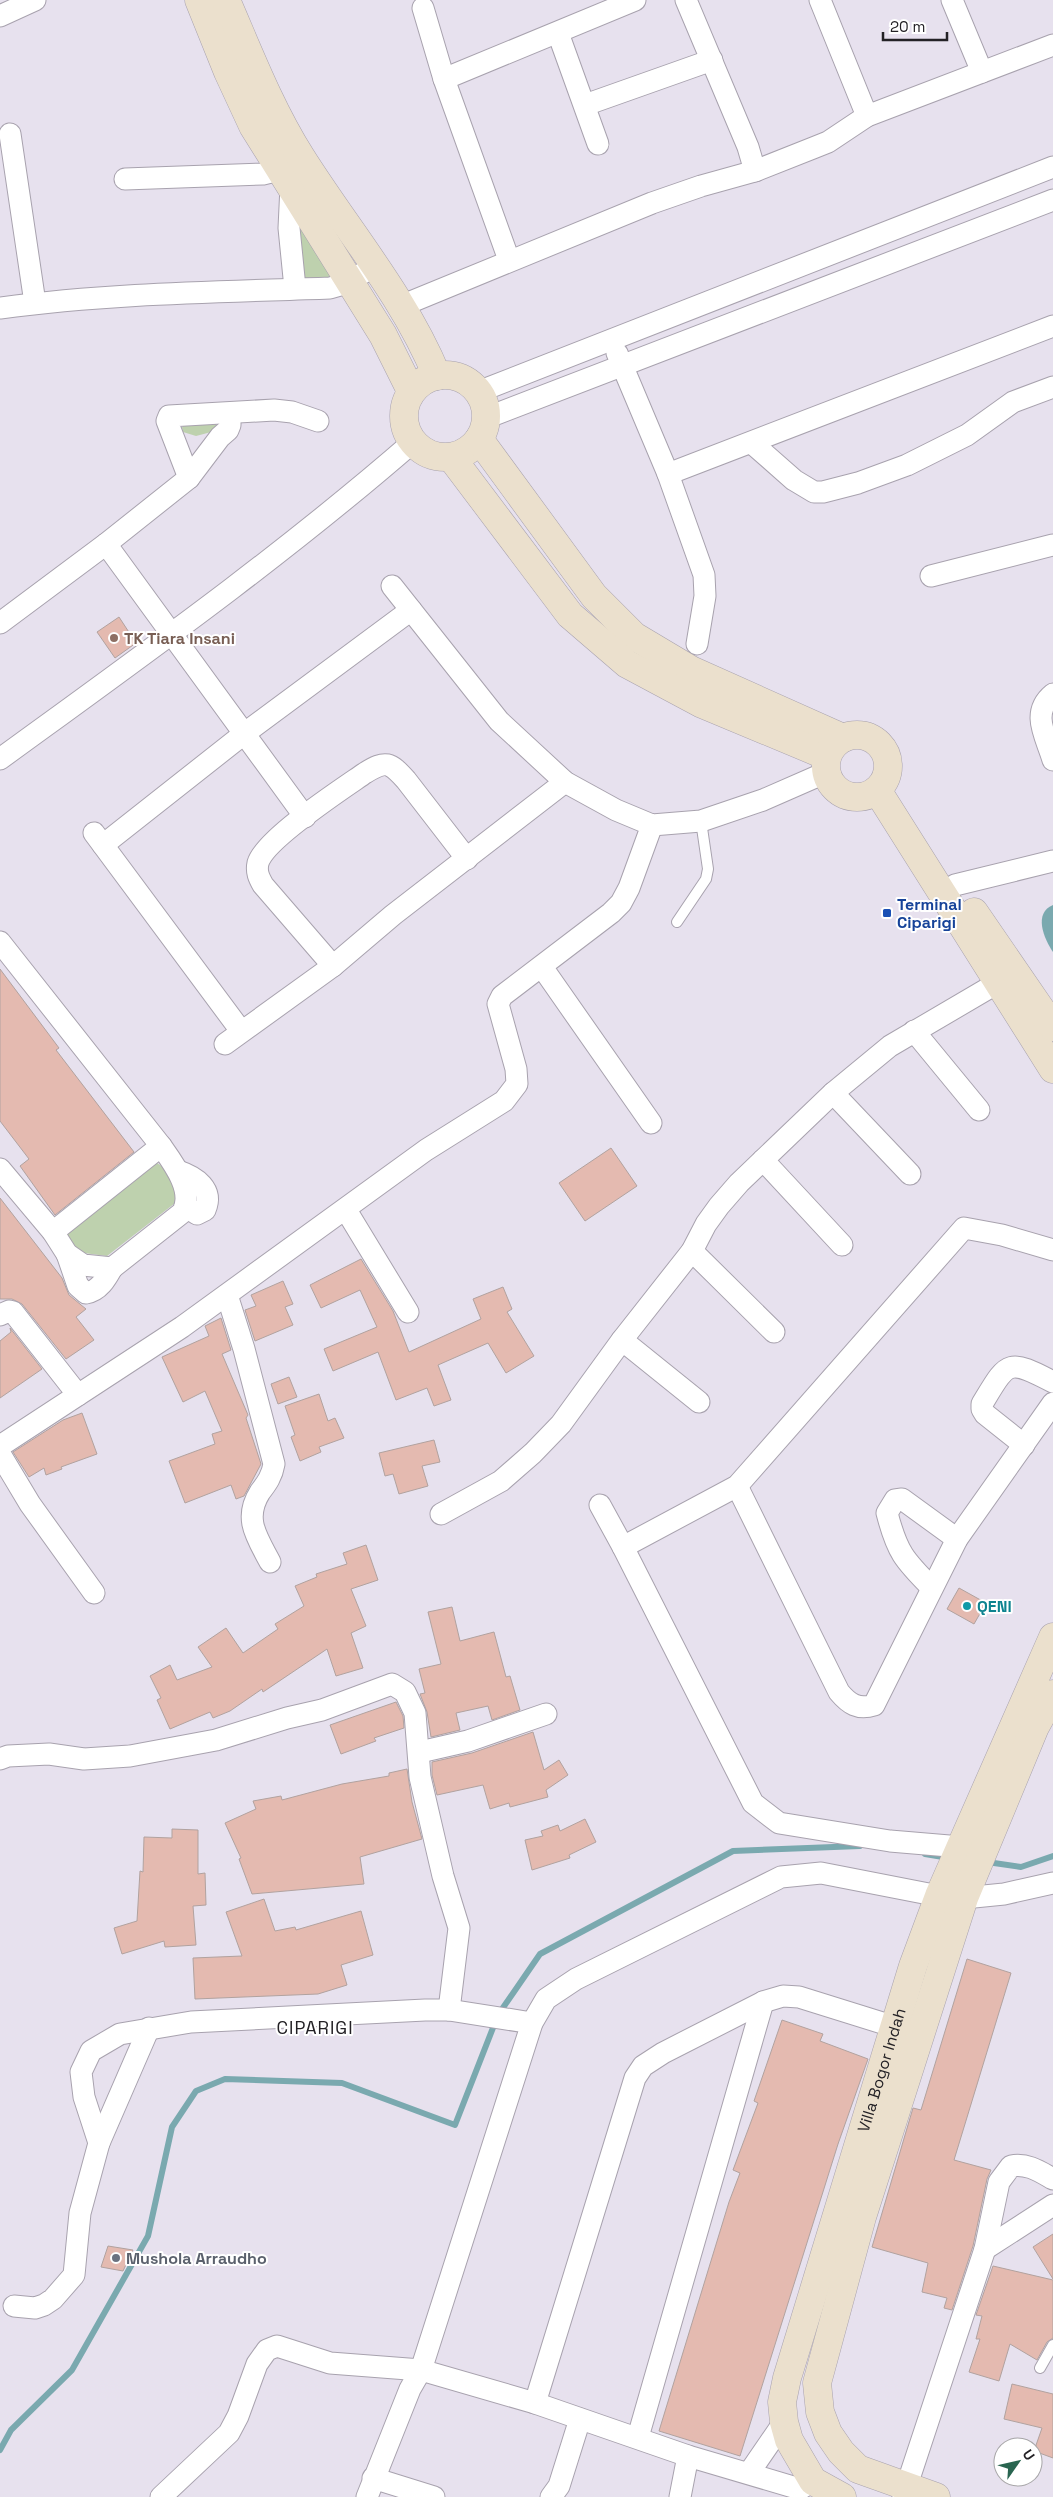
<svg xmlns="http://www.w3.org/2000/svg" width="1053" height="2497" font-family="'Space Grotesk',sans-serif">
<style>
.green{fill:#bed1ae}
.water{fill:#7aa9af}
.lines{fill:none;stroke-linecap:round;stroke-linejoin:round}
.stream{stroke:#7aa9af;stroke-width:6}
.building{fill:#e4bab0;stroke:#b1a29f}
.lane-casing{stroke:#a8a2ae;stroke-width:12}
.street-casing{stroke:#a8a2ae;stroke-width:23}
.secondary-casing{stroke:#a8a2ae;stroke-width:29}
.lane{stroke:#fff;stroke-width:10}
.street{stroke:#fff;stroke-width:21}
.secondary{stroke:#ebe0cd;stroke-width:28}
.education-dot{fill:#8d6e63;stroke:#fff;stroke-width:2}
.transit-dot{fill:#1a4fb4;stroke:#fff;stroke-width:2}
.culture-dot{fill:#0f9aa8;stroke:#fff;stroke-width:2}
.worship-dot{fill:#6b7280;stroke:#fff;stroke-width:2}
.labels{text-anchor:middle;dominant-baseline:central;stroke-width:4;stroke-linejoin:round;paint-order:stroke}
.education-label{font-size:16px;font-weight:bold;fill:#785e54;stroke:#fff;text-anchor:start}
.transit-label{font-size:16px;font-weight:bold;fill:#164399;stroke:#fff;text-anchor:start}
.culture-label{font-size:16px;font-weight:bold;fill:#0d838f;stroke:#fff;text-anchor:start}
.street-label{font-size:16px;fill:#232125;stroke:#fff}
.worship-label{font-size:16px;font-weight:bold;fill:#5b616d;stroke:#fff;text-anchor:start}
.neighbourhood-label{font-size:18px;letter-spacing:1px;fill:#232125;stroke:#fff}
</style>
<rect width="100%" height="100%" fill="#e7e1ee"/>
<!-- green -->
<g class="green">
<polygon points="296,221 335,279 303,280"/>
<polygon points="215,421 217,427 215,431 196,436 183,432 182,427 186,424"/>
<polygon points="154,1161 178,1177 179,1200 107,1256 76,1252 68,1241 66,1230"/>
</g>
<!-- water -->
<path class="water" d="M 1053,905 L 1053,952 C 1044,939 1033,913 1053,905 Z"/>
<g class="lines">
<!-- stream -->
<g class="stream">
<polyline points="925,1854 949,1858"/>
<polyline points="987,1862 1021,1867 1053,1856"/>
<polyline points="0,2450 11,2430 72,2370 148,2236 172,2127 196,2091 225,2079 342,2083 455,2125 498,2015 540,1954 733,1851 860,1846"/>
</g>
</g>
<!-- building -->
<g class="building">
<polygon points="119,617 136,643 115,658 97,632"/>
<polygon points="0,969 59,1048 56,1050 134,1152 55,1215 20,1166 29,1159 0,1121"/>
<polygon points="611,1148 637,1186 585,1221 559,1183"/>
<polygon points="0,1198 62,1278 69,1295 86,1309 76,1317 94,1340 66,1359 22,1304 12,1299 0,1299"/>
<polygon points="361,1259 393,1311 409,1352 481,1319 473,1299 503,1287 512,1309 507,1312 534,1356 506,1373 488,1343 438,1365 451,1400 434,1406 427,1388 396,1400 378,1352 333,1371 324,1349 377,1327 360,1290 321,1308 310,1285"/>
<polygon points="283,1281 293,1304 285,1307 293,1325 255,1341 245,1310 256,1306 251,1295"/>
<polygon points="221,1318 231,1350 222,1354 248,1415 246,1418 261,1464 244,1496 236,1499 231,1485 185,1503 169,1461 215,1444 212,1434 222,1431 205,1391 183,1402 162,1357 209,1336 205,1326"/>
<polygon points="10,1328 42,1369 0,1398 0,1341 11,1332"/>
<polygon points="289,1377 297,1397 278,1404 271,1384"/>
<polygon points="319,1394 328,1421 335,1418 344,1438 319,1447 321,1452 300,1461 291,1437 295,1435 285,1406"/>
<polygon points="82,1413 97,1454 61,1467 62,1469 46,1475 44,1468 29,1477 13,1452 63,1420"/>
<polygon points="434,1440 440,1462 422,1466 428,1486 399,1494 393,1474 385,1476 379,1453"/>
<polygon points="366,1545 378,1580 351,1589 366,1626 351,1633 363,1668 336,1676 327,1649 263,1692 262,1689 230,1711 213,1718 210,1712 170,1729 157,1700 161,1698 150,1676 170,1665 177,1680 212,1667 198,1647 226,1628 243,1653 278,1629 275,1624 304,1606 295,1586 317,1577 316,1574 347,1564 343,1553"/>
<polygon points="959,1588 986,1603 974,1624 947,1609"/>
<polygon points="452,1607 460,1641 494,1632 506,1677 510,1676 520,1710 492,1720 488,1706 456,1713 460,1730 431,1737 427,1712 420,1694 425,1693 419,1669 441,1664 428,1612"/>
<polygon points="396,1702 403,1716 404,1728 374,1738 376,1741 341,1754 330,1725"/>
<polygon points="533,1732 544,1770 559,1760 568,1775 546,1790 548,1797 510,1807 509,1803 490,1809 483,1785 437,1795 432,1775 432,1762 472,1753"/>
<polygon points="407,1769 412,1802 422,1839 360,1857 364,1884 252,1894 239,1859 241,1858 225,1823 256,1809 253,1801 281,1796 282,1800 342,1784 389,1776 389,1773"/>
<polygon points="585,1819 596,1842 569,1855 570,1858 532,1870 525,1840 543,1836 541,1831 558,1825 560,1831"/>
<polygon points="172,1829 198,1830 198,1874 205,1873 206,1905 193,1906 196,1945 165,1947 164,1941 122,1954 114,1928 137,1921 140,1871 143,1872 144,1837 172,1838"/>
<polygon points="264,1899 275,1931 295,1927 296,1930 361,1911 373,1955 341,1965 347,1985 318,1994 195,1999 193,1958 242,1956 226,1912"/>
<polygon points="967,1959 1011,1973 954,2160 991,2170 987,2179 973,2246 952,2310 944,2308 947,2298 922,2292 928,2263 872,2247 913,2108 921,2110"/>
<polygon points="782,2020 823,2034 820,2041 868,2059 838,2144 740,2456 659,2431 729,2202 740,2173 733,2170 758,2103 754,2101"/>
<polygon points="1053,2234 1053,2279 1033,2247"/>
<polygon points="108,2246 133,2250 123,2271 101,2267"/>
<polygon points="993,2266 1053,2280 1053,2338 1047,2342 1037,2360 1010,2344 999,2381 969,2372 980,2339 976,2339 982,2316 976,2315"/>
<polygon points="1012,2384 1053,2394 1053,2458 1034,2451 1042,2428 1004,2419"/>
</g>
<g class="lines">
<!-- lane casing -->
<g class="lane-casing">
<g id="lane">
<polyline points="677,922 706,879 708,869 701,821"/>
<polyline points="1040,2368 1053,2345"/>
</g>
</g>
<!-- street casing -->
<g class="street-casing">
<g id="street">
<polyline points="686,0 748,147 755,171"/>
<polyline points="820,0 867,116"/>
<polyline points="952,0 982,72"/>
<polyline points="423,8 444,79 509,260"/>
<polyline points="0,16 35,0"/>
<polyline points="558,33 598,144"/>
<polyline points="444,79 635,0"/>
<polyline points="585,105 712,60"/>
<polyline points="10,134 35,303"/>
<polyline points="125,179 263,174 279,170 292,162"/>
<polyline points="291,186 289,228 295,288"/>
<polyline points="401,306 652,203 701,186 755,171 813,148 828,142 867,116 1053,45"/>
<path d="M 0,308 C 109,293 221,292 330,288 L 344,284 L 375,266"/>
<polyline points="617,353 668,474 704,575 705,596 697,644"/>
<polyline points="478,392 1053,167"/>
<polyline points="486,418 1053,200"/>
<polyline points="752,443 794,480 814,492 823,492 858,483 907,465 967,435 1013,402 1053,387"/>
<polyline points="668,474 1053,326"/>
<polyline points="189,478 167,421 169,416 274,410 292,412 318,421"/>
<polyline points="106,544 305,817"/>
<polyline points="931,576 1053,545"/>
<polyline points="392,586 499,721 565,782 616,810 652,825 701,821 763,800 827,772"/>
<polyline points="0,623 106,544 189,478 220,437 228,430 230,425 230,414"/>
<path d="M 1053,694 C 1030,713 1046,736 1053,760"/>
<path d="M 0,759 C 140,657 282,556 413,442"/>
<polyline points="94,833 241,1031"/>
<polyline points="103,845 245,733 411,610"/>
<polyline points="941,893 955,885 1053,861"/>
<path d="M 0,942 L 161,1146 C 173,1163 194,1190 183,1212 L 112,1268 L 83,1265 L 67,1254 L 53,1232 L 0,1169"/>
<path d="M 333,966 L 263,885 C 259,878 256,872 258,863 C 265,839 342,789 365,773 C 386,760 390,762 406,780 L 467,859"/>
<polyline points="542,967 651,1123"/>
<polyline points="914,1031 979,1110"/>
<polyline points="225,1044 333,966 393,915 565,782"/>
<polyline points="833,1093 910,1174"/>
<polyline points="763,1160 842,1245"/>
<path d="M 178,1171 C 196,1177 214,1189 205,1210 L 197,1214 L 185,1206"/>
<polyline points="346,1210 408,1312"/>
<polyline points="53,1232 161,1146"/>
<polyline points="692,1251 774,1332"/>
<path d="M 67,1254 L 78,1286 L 86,1293 C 99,1291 106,1279 112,1268"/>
<path d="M 227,1295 L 244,1349 L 274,1464 C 272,1476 267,1483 260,1492 C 243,1519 257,1537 270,1562"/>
<polyline points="0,1315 9,1311 13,1312 78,1395"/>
<polyline points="622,1340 699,1402"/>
<path d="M 1024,1445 L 985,1414 L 982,1409 L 982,1404 C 1008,1361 1007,1358 1053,1382"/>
<polyline points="0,1446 182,1327 426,1150 504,1101 517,1084 516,1069 498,1004 502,996 611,913 621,903 629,888 652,825"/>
<polyline points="0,1454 30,1504 94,1593"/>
<path d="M 737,1486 L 839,1692 C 849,1704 858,1710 874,1705 L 957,1539 L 1053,1403"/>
<polyline points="600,1505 623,1547"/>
<polyline points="441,1514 501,1481 533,1453 561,1424 622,1340 692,1251 706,1224 719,1206 739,1183 833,1093 890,1046 1011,975"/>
<path d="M 932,1588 C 904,1560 897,1552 887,1513 L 895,1500 L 902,1499 L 957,1539"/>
<polyline points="420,1752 468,1741 546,1714"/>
<polyline points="0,1759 8,1756 49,1754 84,1759 130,1756 216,1740 287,1718 322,1710 392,1684 405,1692 415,1713 420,1777 443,1876 459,1928 449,2010"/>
<polyline points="961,1847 890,1841 779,1823 753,1803 623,1547 737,1486 964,1228 1002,1235 1053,1250"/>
<polyline points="99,2143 149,2028"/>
<polyline points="985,2249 1053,2205"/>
<polyline points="14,2306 35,2308 44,2305 53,2299 74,2275 80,2213 99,2143 84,2097 81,2072 91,2051 120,2034 191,2022 425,2010 449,2010 532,2023"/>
<polyline points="535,2403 635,2078 643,2066 663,2053 763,2002 783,1996 799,1997 908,2031"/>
<polyline points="638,2437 763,2002"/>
<polyline points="749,2473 784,2422"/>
<polyline points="373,2478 434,2497"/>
<polyline points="813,2481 800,2489 688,2456 535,2403 421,2370 532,2023 546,1999 576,1979 781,1877 821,1873 939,1896 964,1898 1004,1894 1053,1883"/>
<polyline points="161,2497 229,2433 238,2416 257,2364 267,2350 277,2346 330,2363 421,2370 410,2389 367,2497"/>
<polyline points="551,2497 559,2486 580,2419"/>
<polyline points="680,2497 688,2456"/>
<path d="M 903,2497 L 985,2249 L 999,2182 L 1011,2166 C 1027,2163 1039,2171 1053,2179"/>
</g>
</g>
<!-- secondary casing -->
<g class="secondary-casing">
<g id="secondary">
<polyline points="199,0 228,72 253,126 383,335 411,391"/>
<path d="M 226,0 C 249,53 270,108 301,157 C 347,230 404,296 437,376"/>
<circle cx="445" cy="416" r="41"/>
<polyline points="479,439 594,596 634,636 691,670 843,738"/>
<polyline points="451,457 570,615 627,664 700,703 827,756"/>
<circle cx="857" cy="766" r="31"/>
<polyline points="877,790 1053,1069"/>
<polyline points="974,912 1053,1027"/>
<path id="s1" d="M 842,2497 L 813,2481 L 789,2440 L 784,2422 L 782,2402 L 787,2378 L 913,1966 L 939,1896 L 1053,1637"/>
<polyline points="936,2497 858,2469 841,2452 828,2433 820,2412 817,2383 862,2217 964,1898 1035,1727 1053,1694"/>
</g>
</g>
<!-- lane -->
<use href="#lane" class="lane"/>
<!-- street -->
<use href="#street" class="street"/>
<!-- secondary -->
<use href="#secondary" class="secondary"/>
</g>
<!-- markers -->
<circle class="education-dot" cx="114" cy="638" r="5"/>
<rect class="transit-dot" x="882" y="908" width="10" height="10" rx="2.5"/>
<circle class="culture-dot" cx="967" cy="1606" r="5"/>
<circle class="worship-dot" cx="116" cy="2258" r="5"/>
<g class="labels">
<!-- education labels -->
<g class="education-label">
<text x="124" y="638">TK Tiara Insani</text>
</g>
<!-- transit labels -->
<g class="transit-label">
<text x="897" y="904">Terminal<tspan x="897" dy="18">Ciparigi</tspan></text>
</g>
<!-- culture labels -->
<g class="culture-label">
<text x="977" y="1606">QENI</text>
</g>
<!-- street labels -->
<g class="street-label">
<text stroke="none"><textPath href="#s1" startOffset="466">Villa Bogor Indah</textPath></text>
</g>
<!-- worship labels -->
<g class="worship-label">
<text x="126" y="2258">Mushola Arraudho</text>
</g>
<!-- neighbourhood labels -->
<g class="neighbourhood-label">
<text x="315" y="2027">CIPARIGI</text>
</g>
</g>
<!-- north arrow -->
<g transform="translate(1018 2462) rotate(56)"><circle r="24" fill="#ffffff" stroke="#a7a6a8"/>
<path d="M0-4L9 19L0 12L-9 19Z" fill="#296550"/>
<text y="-8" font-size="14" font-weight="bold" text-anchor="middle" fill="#232125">U</text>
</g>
<!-- scale -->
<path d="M883 32v8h64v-8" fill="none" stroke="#232125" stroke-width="2.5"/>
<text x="890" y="32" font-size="15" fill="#232125" stroke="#ffffff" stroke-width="4" paint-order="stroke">20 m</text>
</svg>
